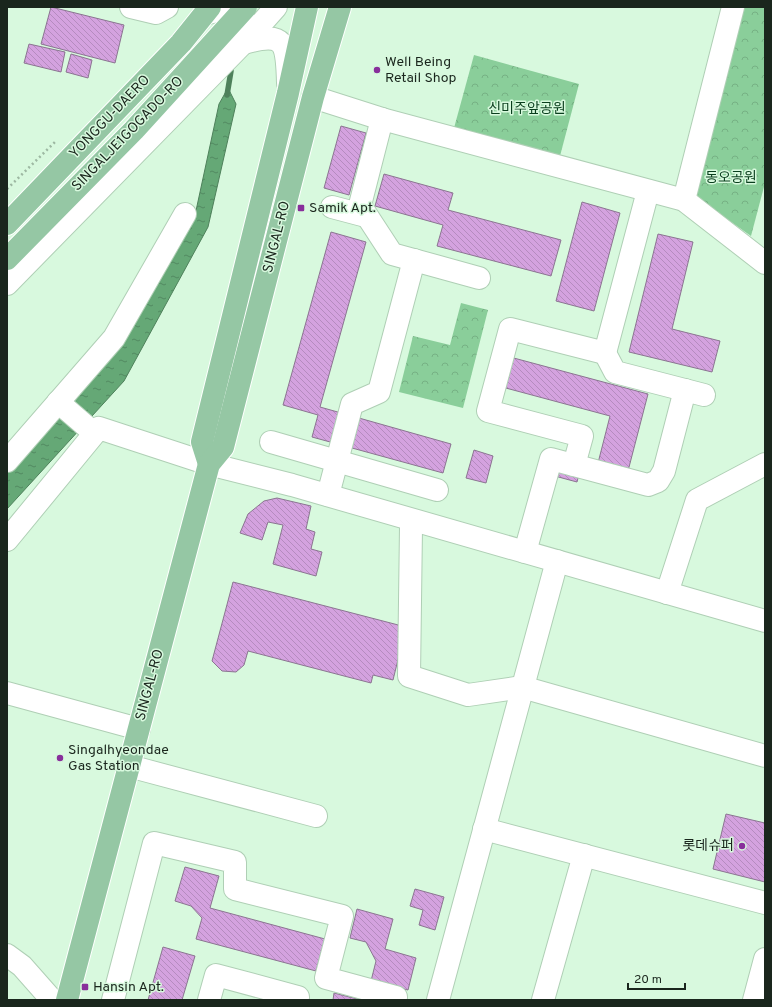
<svg xmlns="http://www.w3.org/2000/svg" width="772" height="1007" font-family="Overpass,'Noto Sans KR',sans-serif">
<style>
.park{fill:url(#park-crowns)}
.water{fill:url(#water-ripples);stroke:#4e815b}
.lines{fill:none;stroke-linecap:round;stroke-linejoin:round}
.stream{stroke:#4e815b;stroke-width:5.5}
.building{fill:url(#building-back-hatch);stroke:#8b7591}
.minor-casing{stroke:#afcfb5;stroke-width:24}
.major-casing{stroke:#fff;stroke-width:24}
.path{stroke:#9db8a2;stroke-width:2.5;stroke-dasharray:2 3;stroke-linecap:butt}
.minor{stroke:#fff;stroke-width:22}
.major{stroke:#95c7a4;stroke-width:22}
.major-bridge-casing{stroke:#fff;stroke-width:24;stroke-linecap:butt}
.major-bridge{stroke:#95c7a4;stroke-width:22}
.poi-dot{fill:#882f9b;stroke:#d8f9de;stroke-width:1.5}
.labels{text-anchor:middle;dominant-baseline:central;stroke-width:3;stroke-linejoin:round;paint-order:stroke}
.poi-label{font-size:14px;fill:#1a261d;stroke:#d8f9de;text-anchor:start}
.park-label{font-size:14px;fill:#093e1d;stroke:#d8f9de}
.street-label{font-size:14px;fill:#1a261d;stroke:#d8f9de}
</style>
<defs>
<pattern id="park-crowns" width="20" height="18" patternUnits="userSpaceOnUse"><rect width="20" height="18" fill="#8ace9a"/><path d="M2 6a3 3 0 1 1 6 0M12 15a3 3 0 1 1 6 0" fill="none" stroke="#76b184"/></pattern>
<pattern id="water-ripples" width="26" height="14" patternUnits="userSpaceOnUse"><rect width="26" height="14" fill="#65a876"/><path d="M2 4q2-2 4 0t4 0M15 11q2-2 4 0t4 0" fill="none" stroke="#528960"/></pattern>
<pattern id="building-back-hatch" width="6" height="6" patternUnits="userSpaceOnUse"><rect width="6" height="6" fill="#d4a2df"/><path d="M-1 5l2 2M0 0l6 6M5-1l2 2" fill="none" stroke="#b58bbf"/></pattern>
</defs>
<rect width="100%" height="100%" fill="#d8f9de"/>
<!-- park -->
<g class="park">
<polygon points="734,7 765,7 765,183 751,236 693,195"/>
<polygon points="474,55 579,84 560,156 454,128"/>
<polygon points="461,303 488,310 463,408 399,392 413,336 450,345"/>
</g>
<!-- water -->
<polygon class="water" points="228,88 236,104 208,227 124,381 7,509 7,473 123,340 194,220 219,104"/>
<g class="lines">
<!-- stream -->
<polyline class="stream" points="227,95 231,71"/>
</g>
<!-- building -->
<g class="building">
<polygon points="51,7 124,25 115,63 41,44"/>
<polygon points="29,44 65,52 61,72 24,63"/>
<polygon points="71,54 92,60 88,78 66,72"/>
<polygon points="341,126 366,133 349,195 324,188"/>
<polygon points="384,174 453,193 448,210 561,240 551,276 437,246 443,225 375,206"/>
<polygon points="582,202 620,213 594,311 556,301"/>
<polygon points="331,232 366,242 320,407 451,444 443,473 312,437 318,415 283,405"/>
<polygon points="658,234 693,242 672,329 720,341 712,372 629,352"/>
<polygon points="510,357 648,394 628,471 598,463 610,416 502,387"/>
<polygon points="474,450 493,456 486,483 466,478"/>
<polygon points="554,463 580,470 577,482 551,475"/>
<polygon points="277,498 311,506 306,529 315,532 311,549 322,552 316,576 273,564 283,525 268,522 262,540 240,533 248,514 264,501"/>
<polygon points="233,582 406,627 393,680 373,675 371,683 248,651 244,665 236,672 222,671 212,661"/>
<polygon points="726,814 765,823 765,882 713,869"/>
<polygon points="185,867 219,876 210,908 325,939 316,971 196,939 202,918 191,906 175,901"/>
<polygon points="415,889 444,897 435,930 419,925 423,910 410,906"/>
<polygon points="357,909 393,919 385,949 416,958 408,990 371,981 376,961 366,942 350,938"/>
<polygon points="163,947 195,956 182,1000 148,1000"/>
<polygon points="334,993 361,1000 333,1000"/>
</g>
<g class="lines">
<!-- minor casing -->
<g class="minor-casing">
<g id="minor">
<polyline points="131,7 156,13 167,7"/>
<path d="M 205,14 C 224,8 244,4 244,32"/>
<path d="M 244,43 C 286,31 287,43 288,83"/>
<polyline points="313,97 382,119 684,200 765,263"/>
<polyline points="382,119 360,205 392,254 479,278"/>
<polyline points="684,200 733,7"/>
<polyline points="332,207 366,216"/>
<polyline points="7,284 252,34 276,7"/>
<polyline points="605,353 615,372 704,395"/>
<polyline points="58,402 94,433"/>
<polyline points="271,442 437,490"/>
<polyline points="7,461 114,338 185,214"/>
<polyline points="574,465 582,436 488,411 510,329 605,353 648,191"/>
<polyline points="328,495 352,404 379,392 414,260"/>
<polyline points="411,527 409,676 468,695 522,687 765,756"/>
<polyline points="7,540 99,428 209,464 292,485 765,621"/>
<polyline points="525,552 551,459 648,485 658,481 664,471 685,390"/>
<polyline points="667,593 697,500 765,464"/>
<polyline points="7,693 139,729"/>
<polyline points="129,766 316,816"/>
<polyline points="484,829 765,903"/>
<polyline points="7,955 22,966 52,1000"/>
<polyline points="113,1000 154,843 235,862 235,889 342,916 326,978 396,997 395,1000"/>
<polyline points="209,1000 216,975 298,997 297,1000"/>
<polyline points="438,1000 557,561"/>
<polyline points="543,1000 584,855"/>
<polyline points="754,1000 765,959"/>
</g>
</g>
<!-- major casing -->
<g class="major-casing">
<g id="major">
<polyline points="7,224 181,43 210,7"/>
<polyline points="209,464 202,442 288,93 307,7"/>
<polyline points="67,1000 209,464 223,447 313,97 340,7"/>
</g>
</g>
<!-- path -->
<polyline class="path" points="7,189 56,141"/>
<!-- minor -->
<use href="#minor" class="minor"/>
<!-- major -->
<use href="#major" class="major"/>
<!-- major-bridge casing -->
<g class="major-bridge-casing">
<polyline id="major-bridge" points="7,259 134,130 246,7"/>
</g>
<!-- major-bridge -->
<use href="#major-bridge" class="major-bridge"/>
</g>
<!-- markers -->
<g class="poi-dot">
<circle cx="377" cy="70" r="4"/>
<rect x="297" y="204" width="8" height="8" rx="2"/>
<circle cx="60" cy="758" r="4"/>
<circle cx="742" cy="846" r="4"/>
<rect x="81" y="983" width="8" height="8" rx="2"/>
</g>
<g class="labels">
<!-- poi labels -->
<g class="poi-label">
<text x="385" y="62">Well Being<tspan x="385" dy="16">Retail Shop</tspan></text>
<text x="309" y="208">Samik Apt.</text>
<text x="68" y="750">Singalhyeondae<tspan x="68" dy="16">Gas Station</tspan></text>
<text x="734" y="846" text-anchor="end">롯데슈퍼</text>
<text x="93" y="987">Hansin Apt.</text>
</g>
<!-- park labels -->
<g class="park-label">
<text x="527" y="109">신미주앞공원</text>
<text x="731" y="178">동오공원</text>
</g>
<!-- street labels -->
<g class="street-label">
<text transform="translate(110 117) rotate(-46)">YONGGU-DAERO</text>
<text transform="translate(128 134) rotate(-46)">SINGALJE1GOGADO-RO</text>
<text transform="translate(277 237) rotate(-76)">SINGAL-RO</text>
<text transform="translate(150 685) rotate(-75)">SINGAL-RO</text>
</g>
</g>
<!-- border -->
<rect width="772" height="1007" fill="none" stroke="#1a261d" stroke-width="16"/>
<!-- scale -->
<path d="M628 983v6h57v-6" fill="none" stroke="#1a261d" stroke-width="2"/>
<text x="634" y="983" font-size="12" fill="#1a261d" stroke="#d8f9de" stroke-width="3" paint-order="stroke">20 m</text>
</svg>
